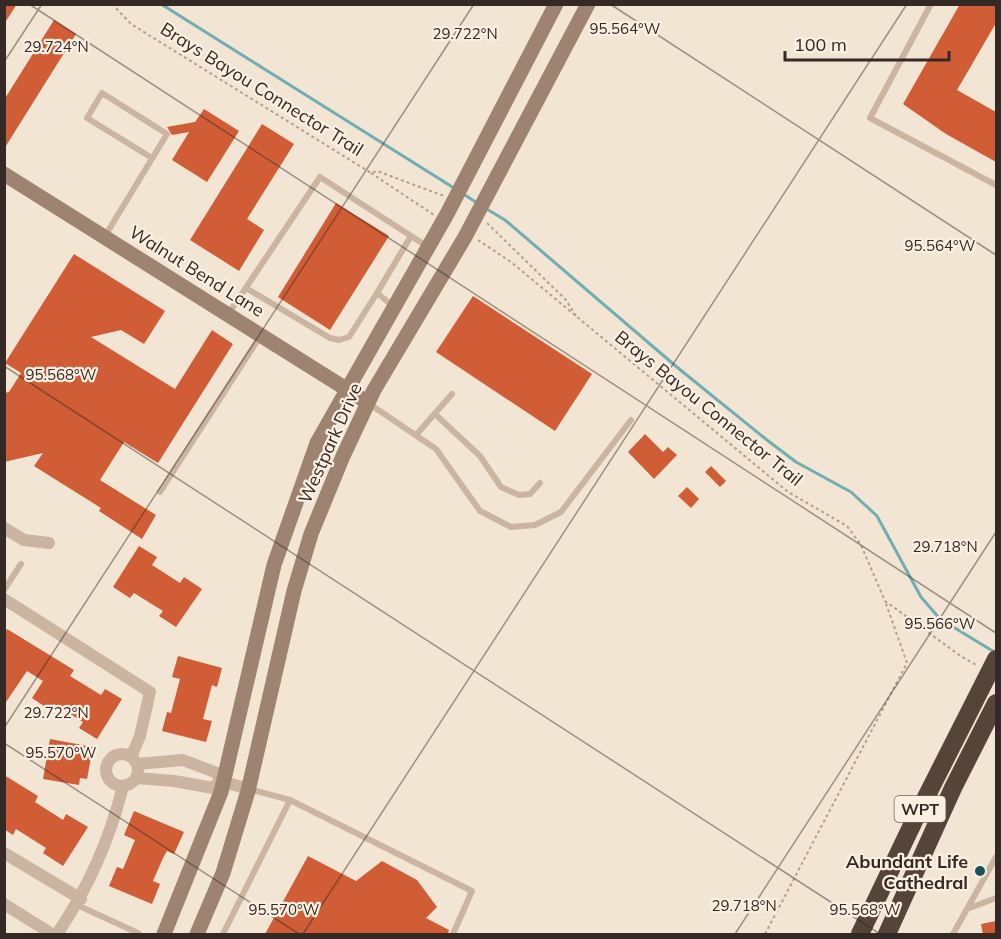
<svg xmlns="http://www.w3.org/2000/svg" width="1001" height="939" font-family="Mulish,sans-serif">
<style>
.lines{fill:none;stroke-linecap:round;stroke-linejoin:round}
.stream{stroke:#71aeb1;stroke-width:3}
.building{fill:#d05d35}
.path{stroke:#b79e8a;stroke-width:2;stroke-dasharray:3 3;stroke-linecap:butt}
.lane{stroke:#cbb4a0;stroke-width:6}
.street{stroke:#cbb4a0;stroke-width:12}
.secondary{stroke:#9e8371;stroke-width:15}
.highway{stroke:#56433a;stroke-width:18}
.ticks{fill:none;stroke:#342924;stroke-width:1.5;stroke-opacity:0.45}
.poi-dot{fill:#175358;stroke:#faefe1;stroke-width:2}
.labels{text-anchor:middle;dominant-baseline:central;stroke-width:4.5;stroke-linejoin:round;paint-order:stroke}
.shield{fill:#faefe1;stroke:#6f645d;stroke-width:1.5}
.shield-label{font-size:16px;font-weight:bold;fill:#342924}
.street-label{font-size:18px;fill:#342924;stroke:#faefe1}
.poi-label{font-size:18px;font-weight:bold;fill:#342924;stroke:#faefe1;text-anchor:end}
.ticks-label{font-size:15px;text-anchor:middle;fill:#342924;stroke:#faefe1;stroke-width:4.5;stroke-linejoin:round;paint-order:stroke}
</style>
<rect width="100%" height="100%" fill="#f2e5d4"/>
<g class="lines">
<!-- stream -->
<g class="stream">
<polyline points="161,4 454,188"/>
<polyline points="462,193 477,203"/>
<polyline points="485,208 505,220 678,368 767,440 796,462 851,492 877,516 921,597 940,619 996,653"/>
</g>
</g>
<!-- building -->
<g class="building">
<polygon points="4,4 17,4 4,24"/>
<polygon points="960,4 996,4 996,23 957,90 996,112 996,162 946,134 903,104"/>
<polygon points="54,20 76,34 4,149 4,100"/>
<polygon points="204,109 239,131 207,182 172,160 189,132 172,135 167,127 195,122"/>
<polygon points="262,124 294,144 247,219 264,230 239,271 190,240"/>
<polygon points="336,203 389,236 330,330 278,297"/>
<polygon points="74,254 165,311 144,344 121,330 91,337 175,389 212,330 233,344 158,463 124,442 100,480 156,515 142,539 99,511 101,508 34,466 43,453 4,462 4,393 9,392 21,373 5,363"/>
<polygon points="473,296 592,374 555,431 436,352"/>
<polygon points="645,434 663,452 668,447 677,455 654,479 628,452"/>
<polygon points="711,466 726,481 720,487 705,472"/>
<polygon points="687,487 699,499 691,508 678,496"/>
<polygon points="139,546 157,557 152,565 180,583 184,577 202,589 176,627 159,616 163,611 134,593 130,598 113,587"/>
<polygon points="7,629 74,670 70,676 101,695 105,689 122,699 97,739 79,728 83,722 54,704 50,710 32,698 43,681 27,671 4,705 4,634"/>
<polygon points="178,656 222,668 217,687 212,685 203,719 212,721 206,742 162,731 167,712 171,713 180,679 172,677"/>
<polygon points="50,739 93,747 87,779 80,778 79,785 43,779"/>
<polygon points="4,775 38,796 35,802 63,820 66,814 88,827 63,866 43,853 46,848 16,829 13,835 4,829"/>
<polygon points="134,811 184,832 174,854 167,851 163,858 153,881 160,884 152,904 109,886 117,867 123,869 135,840 124,835"/>
<polygon points="308,856 356,881 382,861 417,880 437,907 426,918 449,930 448,934 265,934"/>
<polygon points="996,921 996,934 983,934 981,924"/>
</g>
<g class="lines">
<!-- path -->
<g class="path">
<polyline points="112,4 131,24 371,173 377,171 444,196"/>
<polyline points="371,173 434,215"/>
<polyline points="487,223 566,300 576,316"/>
<polyline points="478,240 511,262 788,492 847,526 861,545 885,601 962,657 978,666"/>
<polyline points="765,934 907,663 885,601"/>
</g>
<!-- lane -->
<g class="lane">
<polyline points="931,4 870,118 996,185"/>
<polyline points="105,236 167,134 102,93 87,118 152,158"/>
<polyline points="246,288 330,338 339,340 349,337 377,293"/>
<polyline points="393,306 377,293 411,236"/>
<polyline points="229,313 320,177 428,247"/>
<polyline points="368,403 436,449 480,511 511,527 535,525 561,512 631,420"/>
<polyline points="435,414 480,456 501,487 519,495 530,494 540,483"/>
<polyline points="416,435 452,394"/>
<polyline points="160,492 261,335"/>
<polyline points="4,590 21,564"/>
<polyline points="290,800 472,891 453,934"/>
<polyline points="77,905 138,933"/>
<polyline points="967,909 996,857"/>
<polyline points="223,934 290,800 249,789"/>
<polyline points="953,934 967,909 996,898"/>
</g>
<!-- street -->
<g class="street">
<polyline points="4,528 24,540 49,543"/>
<polyline points="4,599 150,692 140,736 131,757"/>
<circle cx="122" cy="770" r="16"/>
<polyline points="137,764 183,760 217,773 220,781"/>
<polyline points="136,778 174,781 213,788 220,781"/>
<polyline points="220,781 249,789"/>
<polyline points="4,853 81,899"/>
<polyline points="4,904 52,934"/>
<path d="M 57,934 C 87,890 110,839 123,786"/>
</g>
<!-- secondary -->
<g class="secondary">
<polyline points="4,174 367,402"/>
<polyline points="164,934 221,792 274,565 317,443 447,214 556,4"/>
<polyline points="197,934 223,873 248,791 294,591 311,534 343,456 374,390 465,237 588,4"/>
</g>
<!-- highway -->
<g class="highway">
<polyline points="860,934 913,823 996,659"/>
<polyline points="887,934 953,788 996,703"/>
</g>
</g>
<!-- ticks -->
<path class="ticks" d="M 29,4 L 996,633M 610,4 L 996,255M 4,62 L 42,4M 4,366 L 880,934M 4,728 L 474,4M 4,743 L 299,934M 303,934 L 907,4M 735,934 L 996,532"/>
<!-- markers -->
<circle class="poi-dot" cx="980" cy="871" r="6"/>
<g class="labels">
<!-- shield labels -->
<rect class="shield" x="894.5" y="796" width="51" height="26" rx="4.5"/>
<g class="shield-label">
<text x="920" y="809">WPT</text>
</g>
<!-- street labels -->
<g class="street-label">
<text transform="translate(262 89) rotate(32)">Brays Bayou Connector Trail</text>
<text transform="translate(197 271) rotate(32)">Walnut Bend Lane</text>
<text transform="translate(709 408) rotate(39)">Brays Bayou Connector Trail</text>
<text transform="translate(330 443) rotate(-66)">Westpark Drive</text>
</g>
<!-- poi labels -->
<g class="poi-label">
<text x="968" y="861">Abundant Life<tspan x="968" dy="21">Cathedral</tspan></text>
</g>
</g>
<g class="ticks-label">
<text x="625" y="34">95.564°W</text>
<text x="465" y="39">29.722°N</text>
<text x="56" y="52">29.724°N</text>
<text x="940" y="251">95.564°W</text>
<text x="61" y="380">95.568°W</text>
<text x="945" y="552">29.718°N</text>
<text x="940" y="629">95.566°W</text>
<text x="56" y="718">29.722°N</text>
<text x="61" y="758">95.570°W</text>
<text x="744" y="911">29.718°N</text>
<text x="284" y="915">95.570°W</text>
<text x="865" y="915">95.568°W</text>
</g>
<!-- border -->
<rect width="1001" height="939" fill="none" stroke="#342924" stroke-width="12"/>
<!-- scale -->
<path d="M785 51v9h164v-9" fill="none" stroke="#342924" stroke-width="3"/>
<text x="794" y="51" font-size="18" fill="#342924" stroke="#faefe1" stroke-width="4.5" paint-order="stroke">100 m</text>
</svg>
